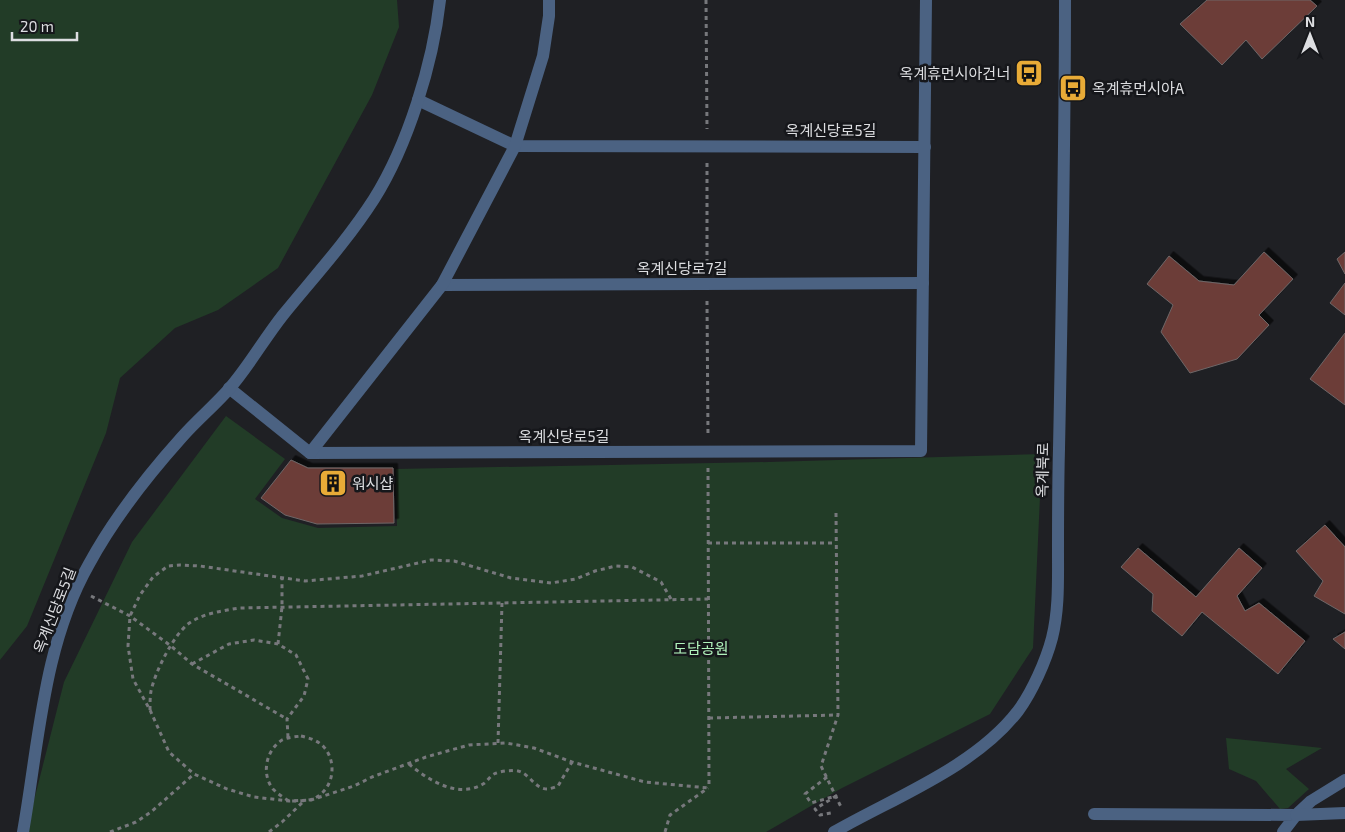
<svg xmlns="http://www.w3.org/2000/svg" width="1345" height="832" font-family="'Exo 2','Noto Sans KR',sans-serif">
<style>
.green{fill:#223c27}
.building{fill:#6c3c39;stroke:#6e6767;filter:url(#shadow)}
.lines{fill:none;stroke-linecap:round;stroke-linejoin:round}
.path{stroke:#77787c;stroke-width:3;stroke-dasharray:4 4;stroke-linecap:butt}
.minor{stroke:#4b6282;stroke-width:12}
.labels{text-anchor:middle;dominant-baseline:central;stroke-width:5;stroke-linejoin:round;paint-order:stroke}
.poi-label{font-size:15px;fill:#dddee1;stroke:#16171b;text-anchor:start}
.street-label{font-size:15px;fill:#dddee1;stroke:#16171b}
.park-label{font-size:15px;fill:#b0f1bb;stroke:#16171b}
</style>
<defs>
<filter id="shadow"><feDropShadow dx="4.5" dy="-4.5" stdDeviation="0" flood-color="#0009"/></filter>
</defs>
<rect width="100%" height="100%" fill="#1f2024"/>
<!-- green -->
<g class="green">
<polygon points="0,0 397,0 399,27 372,95 278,268 218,310 175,328 120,378 106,433 27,626 0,660"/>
<polygon points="226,416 285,459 255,499 282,518 318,528 397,526 396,469 769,462 1042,454 1033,648 990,714 842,788 766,832 26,832 64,682 132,542"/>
<polygon points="1226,738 1322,748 1286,769 1309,789 1288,808 1280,809 1256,781 1229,769"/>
</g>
<!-- building -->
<g class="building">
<polygon points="1207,0 1310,0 1317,6 1262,59 1246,40 1222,65 1180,24"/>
<polygon points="1264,252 1293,279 1259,315 1269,325 1237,359 1190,373 1161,332 1173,305 1147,284 1169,256 1199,281 1234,285"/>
<polygon points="1345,252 1345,274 1337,259"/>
<polygon points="1345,283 1345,315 1330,303"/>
<polygon points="1345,333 1345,405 1310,379"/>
<polygon points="291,460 308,468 393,468 394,523 317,524 285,515 261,498"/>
<polygon points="1325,525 1345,547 1345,614 1314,596 1323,581 1296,551"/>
<polygon points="1138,548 1196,597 1239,548 1262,568 1237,596 1245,611 1259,603 1305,641 1278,674 1202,612 1182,636 1152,611 1153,594 1121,567"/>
<polygon points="1345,632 1345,649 1333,639"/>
</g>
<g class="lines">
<!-- path -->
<g class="path">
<polyline points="706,0 707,129"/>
<polyline points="707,163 707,267"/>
<polyline points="707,301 708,437"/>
<polyline points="708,468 709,788"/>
<polyline points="836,513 838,715 821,766 842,809"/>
<polyline points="708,543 836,543"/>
<polyline points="91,596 130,616 171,646 192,664 287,719"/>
<polyline points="671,599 661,582 632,567 616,566 595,571 576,579 551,583 511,578 454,561 431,560 362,576 305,581 200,566 180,565 168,566 153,577 140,595 130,616 128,646 133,679 150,710 169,752 194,774 227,789 254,797 289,801 311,800 354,786 372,777 426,757 469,745 506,743 534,748 572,762 645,782 709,788"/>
<polyline points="278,644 282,607 282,578"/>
<polyline points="192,664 229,644 254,640 278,644 296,655 308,679 304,696 287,719 288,737"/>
<path d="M 150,710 C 150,704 150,697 151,691 C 155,672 173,636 188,624 C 203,613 222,611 239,608 L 708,599"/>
<polyline points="709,718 838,715"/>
<path d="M 301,736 C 309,738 317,740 323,746 C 338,762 334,790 313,799 C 306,801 296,801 289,801 C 284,798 278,794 273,789 C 261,774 266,750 282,740 C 288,737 295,737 301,736 Z"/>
<polyline points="498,743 502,603"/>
<path d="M 409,764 C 428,780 458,799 483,784 C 487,782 490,776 494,774 C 500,771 511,770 518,771 C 530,774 535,789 547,789 C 550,789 555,787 558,786 L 572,762"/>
<polyline points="827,777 805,794 811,803 836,796 815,809 820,815 831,813"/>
<polyline points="110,832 136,822 151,812 194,774"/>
<polyline points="269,832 282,822 304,801"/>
<polyline points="665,832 670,815 708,788"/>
</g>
<!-- minor -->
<g class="minor">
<polyline points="418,100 515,146 925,147"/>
<polyline points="442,285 923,283"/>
<polyline points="229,388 310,453 921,451 926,0"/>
<polyline points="310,453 442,285 515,146 543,56 549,16 549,0"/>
<polyline points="1094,814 1296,815 1283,832"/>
<polyline points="1296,815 1311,801 1345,780"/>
<polyline points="1296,815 1345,813"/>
<path d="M 23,832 C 39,742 43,645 89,564 C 114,518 147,476 182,437 C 197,420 214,406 229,389 C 249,366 264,339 283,315 C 314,277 347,241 374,199 C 408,145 433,63 440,0"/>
<path d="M 834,832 C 895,797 975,767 1018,711 C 1032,692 1046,661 1052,638 C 1059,610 1058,581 1058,553 C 1058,519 1058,484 1059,449 C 1062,299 1065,150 1065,0"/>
</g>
</g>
<!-- icons -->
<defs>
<g id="bus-square" transform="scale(1.4375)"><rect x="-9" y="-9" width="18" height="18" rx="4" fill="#e8ab37" stroke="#16171b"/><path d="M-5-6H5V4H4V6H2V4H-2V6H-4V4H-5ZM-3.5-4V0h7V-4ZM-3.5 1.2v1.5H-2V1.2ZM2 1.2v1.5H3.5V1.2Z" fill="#111"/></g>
<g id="building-square" transform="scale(1.4375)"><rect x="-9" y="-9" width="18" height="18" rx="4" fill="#e8ab37" stroke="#16171b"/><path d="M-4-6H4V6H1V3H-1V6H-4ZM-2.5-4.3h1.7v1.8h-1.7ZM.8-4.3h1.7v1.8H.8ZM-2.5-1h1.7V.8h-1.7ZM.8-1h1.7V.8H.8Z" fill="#111"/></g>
</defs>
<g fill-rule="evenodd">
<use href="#bus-square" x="1029" y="73"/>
<use href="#bus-square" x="1073" y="88"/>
<use href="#building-square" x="333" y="483"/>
</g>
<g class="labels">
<!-- poi labels -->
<g class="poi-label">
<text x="1010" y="73" text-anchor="end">옥계휴먼시아건너</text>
<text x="1092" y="88">옥계휴먼시아A</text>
<text x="352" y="483">워시샵</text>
</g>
<!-- street labels -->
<g class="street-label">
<text x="831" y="130">옥계신당로5길</text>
<text x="682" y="268">옥계신당로7길</text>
<text x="564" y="436">옥계신당로5길</text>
<text transform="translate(1042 470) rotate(-89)">옥계북로</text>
<text transform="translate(54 610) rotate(-69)">옥계신당로5길</text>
</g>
<!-- park labels -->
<g class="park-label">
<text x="701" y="648">도담공원</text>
</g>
</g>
<!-- north arrow -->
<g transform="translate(1310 35)" stroke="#16171b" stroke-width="4" paint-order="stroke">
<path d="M0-4L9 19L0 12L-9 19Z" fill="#dddee1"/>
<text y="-8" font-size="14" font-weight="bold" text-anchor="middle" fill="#dddee1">N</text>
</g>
<!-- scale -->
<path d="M12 32v8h65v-8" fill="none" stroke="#dddee1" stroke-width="2.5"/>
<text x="20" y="32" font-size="15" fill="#dddee1" stroke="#16171b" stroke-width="4" paint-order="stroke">20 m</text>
</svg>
